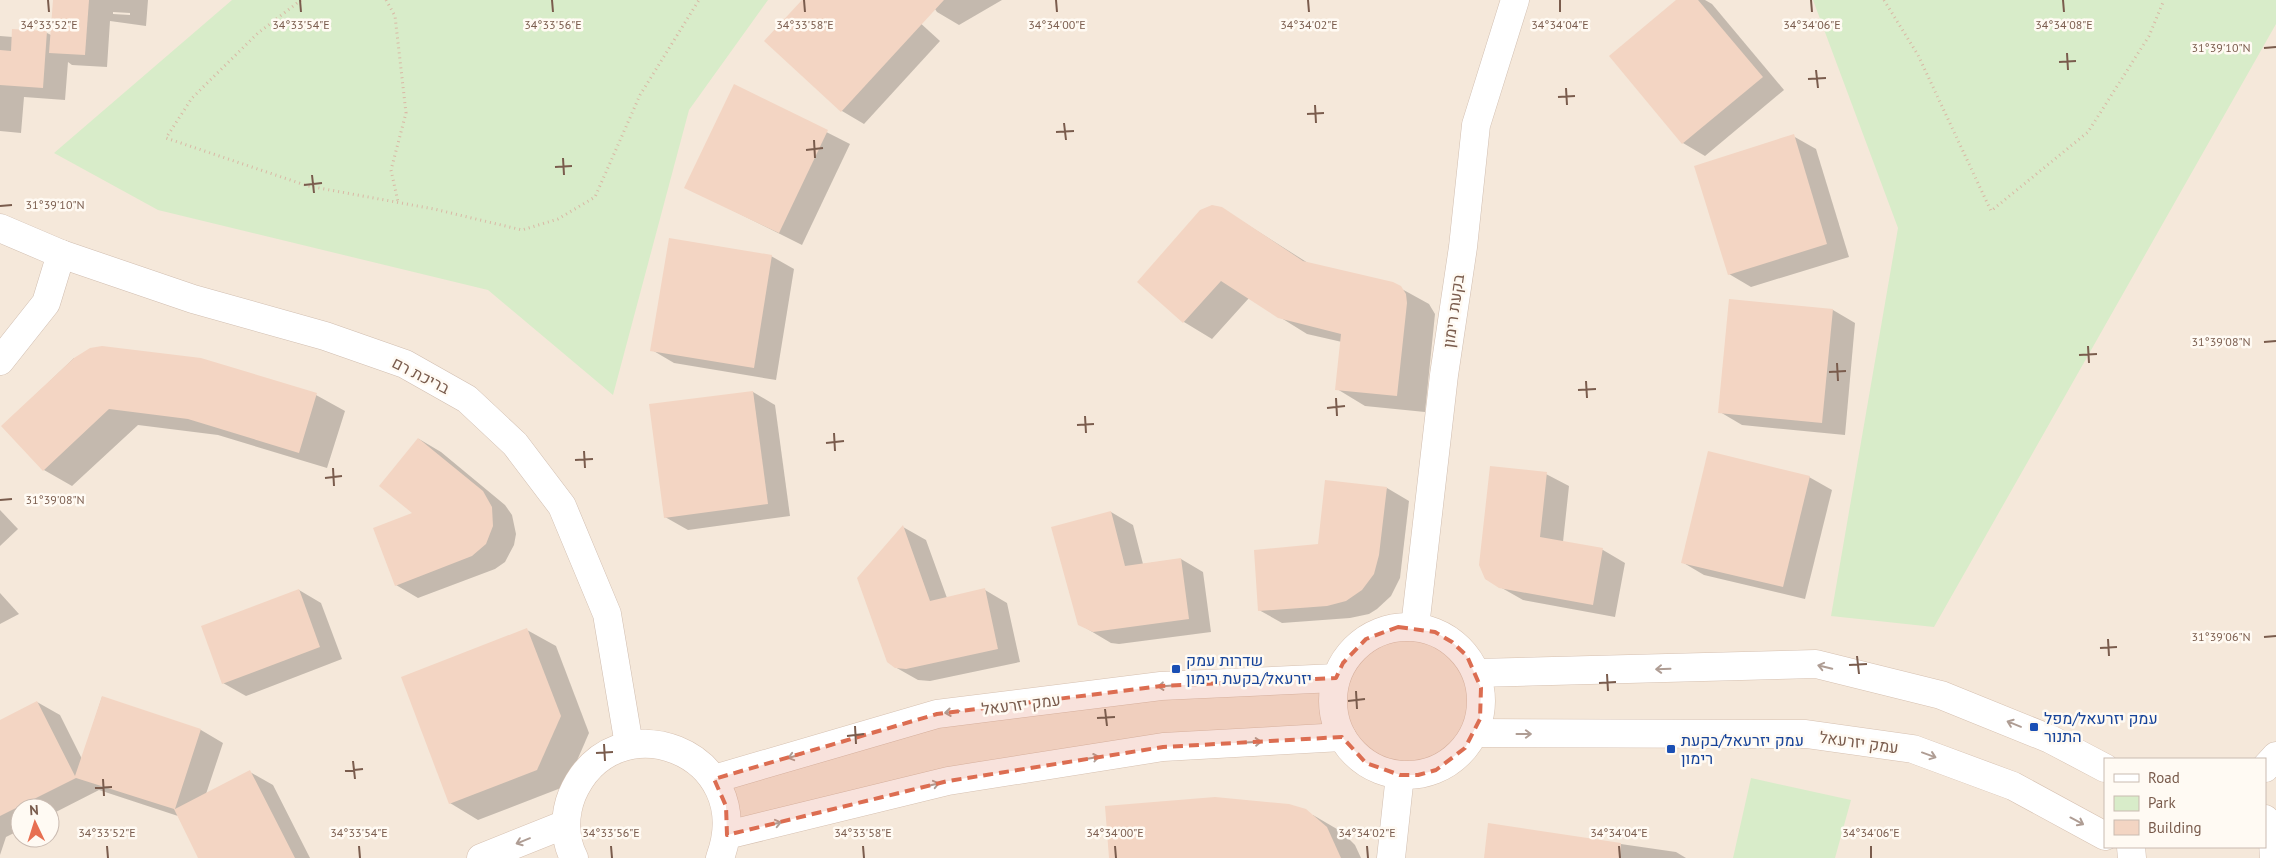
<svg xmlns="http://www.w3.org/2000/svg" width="2276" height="858" font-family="'PT Sans',Heebo,sans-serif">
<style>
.residential{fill:#f5e8da;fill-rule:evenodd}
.park{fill:#d8ecc9}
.shadow{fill:#0003;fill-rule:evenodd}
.building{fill:#f3d5c3}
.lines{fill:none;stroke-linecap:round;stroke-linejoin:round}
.minor-casing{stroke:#d1beb0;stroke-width:29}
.secondary-casing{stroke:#d6c0b0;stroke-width:29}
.path{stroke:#d9b8a5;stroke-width:3;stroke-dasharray:1 4;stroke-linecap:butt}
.minor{stroke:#fff;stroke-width:28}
.secondary{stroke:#fff;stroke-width:28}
.oneway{stroke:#af9d94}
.marked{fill:#dc6d51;fill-opacity:0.2;stroke:#dc6d51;stroke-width:4;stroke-dasharray:10 6;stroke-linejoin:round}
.ticks{fill:none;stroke:#7a5c4d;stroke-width:2}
.transit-dot{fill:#1a4fb4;stroke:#fffaf3;stroke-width:2}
.labels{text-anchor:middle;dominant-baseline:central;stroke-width:5;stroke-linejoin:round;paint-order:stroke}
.street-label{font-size:16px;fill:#7a5c4d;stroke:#fffaf3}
.transit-label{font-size:16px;fill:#164399;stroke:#fffaf3;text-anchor:start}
.ticks-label{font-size:12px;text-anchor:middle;fill:#7a5c4d;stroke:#fffaf3;stroke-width:5;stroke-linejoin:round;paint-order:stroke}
</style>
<rect width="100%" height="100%" fill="#fdf6ec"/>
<!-- residential -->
<path class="residential" d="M 0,0 L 2276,0 L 2276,858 L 0,858 ZM 2105,759 L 2265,759 L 2265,847 L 2105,847 ZM 20,808 L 50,808 L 50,838 L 20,838 Z"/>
<!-- park -->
<g class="park">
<polygon points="232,0 768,0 689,110 613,395 488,290 158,210 54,153"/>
<polygon points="1813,0 2276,0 2276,24 1934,627 1831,616 1898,228"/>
<polygon points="1751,778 1851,800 1835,858 1733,858"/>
</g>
<!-- shadow -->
<g class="shadow">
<path d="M 54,0 L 148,0 L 146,26 L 110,21 L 107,67 L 72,65 L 68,62 L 65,100 L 24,97 L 21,133 L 0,131 L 0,36 L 13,37 L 47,33 L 51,35 ZM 113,12 L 130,13 L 130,15 L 113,14 Z"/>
<polygon points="803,0 895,0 940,41 864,124 842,111"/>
<polygon points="929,0 1002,0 959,25 937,12"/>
<polygon points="1678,0 1705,0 1712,4 1784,90 1705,156 1683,143 1611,56"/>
<polygon points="735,86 850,144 802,245 686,187"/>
<polygon points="1793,136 1816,149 1849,257 1751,287 1729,274"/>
<polygon points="1221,208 1308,263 1400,288 1429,304 1435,314 1425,412 1365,406 1337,389 1342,342 1307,334 1249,298 1212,339 1184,322 1139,282"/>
<polygon points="771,256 794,269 776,380 674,363 652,350"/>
<polygon points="1730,300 1833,310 1855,323 1845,435 1742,425 1720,412"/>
<polygon points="74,358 316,395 345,411 327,468 218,435 138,425 72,486 44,470 3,426"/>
<polygon points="753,392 775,405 790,516 688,530 665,517"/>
<polygon points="419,439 441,452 505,505 512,515 516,534 514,545 505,562 495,569 418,598 396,585 415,513"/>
<polygon points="1546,474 1569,486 1563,542 1603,550 1625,563 1615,617 1523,600 1486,579"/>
<polygon points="1809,477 1832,490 1805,599 1704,575 1682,562"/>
<polygon points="1387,488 1409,501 1400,578 1391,596 1377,609 1369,614 1350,618 1282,623 1259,610 1319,546"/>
<polygon points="0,510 18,529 0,546"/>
<polygon points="1111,512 1133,525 1143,564 1181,559 1203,572 1211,632 1119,644 1111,643 1079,624"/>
<polygon points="903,527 926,540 947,598 985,590 1007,603 1020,662 930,681 918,680 895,667"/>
<polygon points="299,590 321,603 342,659 246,696 223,683"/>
<polygon points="0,593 19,614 0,624"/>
<polygon points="527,630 556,646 589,733 566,786 478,820 450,803"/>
<polygon points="102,697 201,730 223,743 206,794 250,772 273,785 310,858 200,858 178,816 99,790 50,815 50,808 20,808 20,830 6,837 0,855 0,721 37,702 60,715 82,759"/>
<polygon points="1313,815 1342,832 1355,845 1361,858 1110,858"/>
<polygon points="1489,825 1676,852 1686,858 1485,858"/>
</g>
<!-- building -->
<g class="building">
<polygon points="53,0 89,0 85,55 49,53"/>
<polygon points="802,0 944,0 841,112 764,41"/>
<polygon points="1676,0 1698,0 1763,77 1682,144 1609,56"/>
<polygon points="12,29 47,31 43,88 0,85 0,50 11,51"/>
<polygon points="734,84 828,130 779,233 684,188"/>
<polygon points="1794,134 1827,244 1728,275 1694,166"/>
<polygon points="1212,205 1222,207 1303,261 1393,282 1401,286 1406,294 1407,303 1397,396 1335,390 1341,334 1278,318 1221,281 1183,323 1137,282 1200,210"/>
<polygon points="669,238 772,255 754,368 650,351"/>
<polygon points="1729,299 1833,309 1822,423 1718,413"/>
<polygon points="102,346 201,358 317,393 299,453 188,419 109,409 43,471 1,426 74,358 90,348"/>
<polygon points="753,391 768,504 664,518 649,404"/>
<polygon points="418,438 483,491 492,507 493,526 486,544 472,556 395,586 373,528 412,513 379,486"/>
<polygon points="1708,451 1810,476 1783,587 1681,563"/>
<polygon points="1490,466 1547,472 1540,537 1603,548 1593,605 1499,588 1485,579 1479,565"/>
<polygon points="1325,480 1387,487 1379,555 1374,574 1362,590 1346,601 1327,606 1258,611 1254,550 1318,544"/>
<polygon points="1111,511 1125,566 1181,558 1189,619 1093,632 1078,625 1051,527"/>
<polygon points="903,525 930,601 985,588 998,649 906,669 895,668 887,662 857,578"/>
<polygon points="299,589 320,647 222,684 201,626"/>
<polygon points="527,628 561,716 537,770 449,804 401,677"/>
<polygon points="102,696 201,729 175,809 250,770 295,858 198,858 174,809 76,778 0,816 0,720 37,701 75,776"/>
<polygon points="1215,797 1289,804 1306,809 1327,827 1341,858 1109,858 1105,806"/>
<polygon points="1488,823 1621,843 1620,858 1484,858"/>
</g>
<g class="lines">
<!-- minor casing -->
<g class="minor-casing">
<g id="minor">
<polyline points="0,228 61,254 193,299 325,336 405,364 467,399 515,444 562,506 607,614 629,745"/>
<polyline points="0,361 46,303 61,254"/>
<polyline points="1415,627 1444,375 1463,247 1476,125 1515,0"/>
<polyline points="2265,768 2276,756"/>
<polyline points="1391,858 1400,775"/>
</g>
</g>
<!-- secondary casing -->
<g class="secondary-casing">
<g id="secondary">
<circle cx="1407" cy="701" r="74"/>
<polyline points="1477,673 1816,664 1941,695 2050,739 2105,768"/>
<polyline points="1475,733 1806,734 1913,749 2013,786 2105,836"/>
<polyline points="714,779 937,714 1161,686 1336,678"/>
<polyline points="2265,819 2273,842 2274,858"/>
<polyline points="727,835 948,781 1163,747 1342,737"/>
<polyline points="2131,847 2132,858"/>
<polyline points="481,858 566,824"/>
<path d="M 574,858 C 564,839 564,815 572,795 C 614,697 759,752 720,858"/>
</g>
</g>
<!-- path -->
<g class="path">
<polyline points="301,0 258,33 192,98 166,138 308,186 434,209 522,230 558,219 595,197 640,95 699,0"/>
<polyline points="386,0 395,16 406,113 391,170 398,202"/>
<polyline points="1884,0 1918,55 1991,211 2088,132 2149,36 2164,0"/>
</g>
<!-- minor -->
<use href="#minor" class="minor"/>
<!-- secondary -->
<use href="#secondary" class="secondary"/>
</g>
<!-- one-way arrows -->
<defs><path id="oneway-shaft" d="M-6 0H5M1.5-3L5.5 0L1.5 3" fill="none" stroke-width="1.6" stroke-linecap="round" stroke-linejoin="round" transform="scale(1.25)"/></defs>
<g class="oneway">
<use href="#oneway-shaft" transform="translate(1825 667) rotate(-166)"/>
<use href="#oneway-shaft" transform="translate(1663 669) rotate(178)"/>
<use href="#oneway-shaft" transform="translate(1165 686) rotate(176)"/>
<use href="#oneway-shaft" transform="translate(952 712) rotate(173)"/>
<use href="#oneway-shaft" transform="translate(2014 724) rotate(-158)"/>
<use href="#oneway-shaft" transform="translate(1524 734)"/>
<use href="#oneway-shaft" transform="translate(1254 742) rotate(-3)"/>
<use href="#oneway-shaft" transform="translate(1929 755) rotate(20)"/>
<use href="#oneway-shaft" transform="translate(795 756) rotate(164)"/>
<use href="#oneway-shaft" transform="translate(1092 758) rotate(-9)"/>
<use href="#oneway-shaft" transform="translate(932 785) rotate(-14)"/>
<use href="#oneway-shaft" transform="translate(2077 821) rotate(28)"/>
<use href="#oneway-shaft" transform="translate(774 824) rotate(-14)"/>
<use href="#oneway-shaft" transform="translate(523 841) rotate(158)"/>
</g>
<!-- marked area -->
<path class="marked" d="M 1398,627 L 1435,632 L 1452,642 L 1467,656 L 1481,688 L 1480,719 L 1465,748 L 1436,770 L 1418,775 L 1400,775 L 1366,763 L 1342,737 L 1163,747 L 948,781 L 727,835 L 726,806 L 714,779 L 937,714 L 1161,686 L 1336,678 L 1343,663 L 1366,639 Z"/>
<!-- ticks -->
<path class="ticks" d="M 48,0 L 49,12M 300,0 L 301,12M 552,0 L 553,12M 804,0 L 805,12M 1056,0 L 1057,12M 1308,0 L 1309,12M 1560,0 L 1560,12M 1811,0 L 1812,12M 2063,0 L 2064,12M 2264,48 L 2276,47M 2067,53 L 2068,70M 2059,62 L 2076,61M 1816,70 L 1818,88M 1808,79 L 1826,78M 1566,88 L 1567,105M 1558,97 L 1575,96M 1315,105 L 1316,123M 1307,114 L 1324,113M 1064,123 L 1066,140M 1056,132 L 1074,131M 814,140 L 815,158M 806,150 L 823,148M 563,158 L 564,175M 555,167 L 572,166M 312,175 L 314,193M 304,185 L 322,183M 0,206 L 12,205M 2264,342 L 2276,341M 2088,346 L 2089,363M 2079,355 L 2097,354M 1837,363 L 1838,381M 1829,372 L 1846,371M 1586,381 L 1587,398M 1578,390 L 1596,389M 1336,398 L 1337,416M 1327,408 L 1345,406M 1085,416 L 1086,433M 1077,425 L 1094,424M 834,433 L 835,451M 826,443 L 844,441M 584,451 L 585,468M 575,460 L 593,459M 333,468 L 334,486M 325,478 L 342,476M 0,500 L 12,499M 2264,637 L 2276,636M 2108,639 L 2109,656M 2100,648 L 2117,647M 1857,656 L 1859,674M 1849,665 L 1867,664M 1607,674 L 1608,691M 1599,683 L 1616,682M 1356,691 L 1357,709M 1348,701 L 1365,699M 1105,709 L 1107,726M 1097,718 L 1115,717M 855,726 L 856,744M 847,736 L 864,734M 604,744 L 605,761M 596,753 L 613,752M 353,761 L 355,779M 345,771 L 363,769M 103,779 L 104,796M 95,788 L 112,787M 107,846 L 108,858M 359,846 L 360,858M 611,846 L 612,858M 863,846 L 864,858M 1115,846 L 1116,858M 1367,846 L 1368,858M 1619,846 L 1620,858M 1871,846 L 1871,858"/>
<!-- markers -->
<g class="transit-dot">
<rect x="1171" y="664" width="10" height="10" rx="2.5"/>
<rect x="2029" y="722" width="10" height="10" rx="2.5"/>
<rect x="1666" y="744" width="10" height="10" rx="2.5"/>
</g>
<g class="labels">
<!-- street labels -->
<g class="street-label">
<text transform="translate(1453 311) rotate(-82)">בקעת רימון</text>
<text transform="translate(421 375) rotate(27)">בריכת רם</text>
<text transform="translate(1021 704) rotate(-7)">עמק יזרעאל</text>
<text transform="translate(1859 742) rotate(8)">עמק יזרעאל</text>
</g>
<!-- transit labels -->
<g class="transit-label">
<text x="1186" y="660">שדרות עמק<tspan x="1186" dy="18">יזרעאל/בקעת רימון</tspan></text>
<text x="2044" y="718">עמק יזרעאל/מפל<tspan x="2044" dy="18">התנור</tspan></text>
<text x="1681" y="740">עמק יזרעאל/בקעת<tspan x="1681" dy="18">רימון</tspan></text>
</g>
</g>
<g class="ticks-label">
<text x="49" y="29">34°33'52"E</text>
<text x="301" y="29">34°33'54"E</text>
<text x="553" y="29">34°33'56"E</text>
<text x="805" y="29">34°33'58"E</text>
<text x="1057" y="29">34°34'00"E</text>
<text x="1309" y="29">34°34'02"E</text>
<text x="1560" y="29">34°34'04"E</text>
<text x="1812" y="29">34°34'06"E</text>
<text x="2064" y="29">34°34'08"E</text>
<text x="2221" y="52">31°39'10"N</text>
<text x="55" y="209">31°39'10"N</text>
<text x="2221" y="346">31°39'08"N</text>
<text x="55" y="504">31°39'08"N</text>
<text x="2221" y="641">31°39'06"N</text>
<text x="107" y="837">34°33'52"E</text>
<text x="359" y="837">34°33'54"E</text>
<text x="611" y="837">34°33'56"E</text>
<text x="863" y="837">34°33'58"E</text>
<text x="1115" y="837">34°34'00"E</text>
<text x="1367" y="837">34°34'02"E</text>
<text x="1619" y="837">34°34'04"E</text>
<text x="1871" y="837">34°34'06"E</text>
</g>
<!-- legend -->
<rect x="2104" y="758" width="162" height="90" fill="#fffaf3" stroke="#cabbb1"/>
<rect x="2114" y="774" width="25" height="8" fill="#ffffff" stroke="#cabbb1"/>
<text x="2148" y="783" font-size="15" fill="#7a5c4d">Road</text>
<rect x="2114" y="796" width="25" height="15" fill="#d8ecc9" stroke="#cabbb1"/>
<text x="2148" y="808" font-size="15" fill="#7a5c4d">Park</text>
<rect x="2114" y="820" width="25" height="15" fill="#f3d5c3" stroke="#cabbb1"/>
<text x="2148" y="833" font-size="15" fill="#7a5c4d">Building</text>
<!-- north arrow -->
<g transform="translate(35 823) rotate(356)"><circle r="24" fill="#fffaf3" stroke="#cabbb1"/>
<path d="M0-4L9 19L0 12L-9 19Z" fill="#e76f51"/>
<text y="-8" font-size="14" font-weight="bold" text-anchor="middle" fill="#7a5c4d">N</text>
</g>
</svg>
